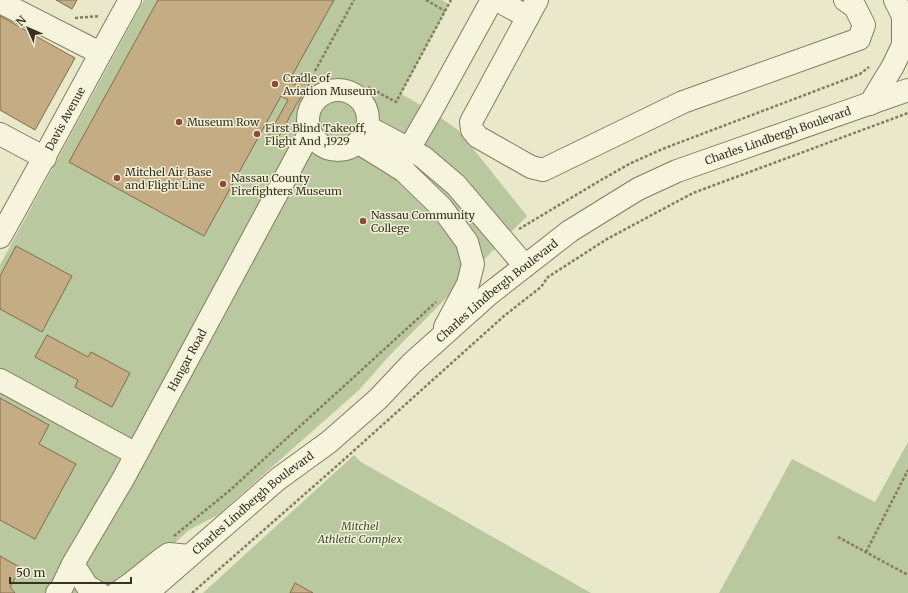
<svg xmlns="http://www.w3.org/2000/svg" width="908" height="593" font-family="Merriweather,serif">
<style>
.green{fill:#b9c89e}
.building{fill:#c4ad84;stroke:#826c48}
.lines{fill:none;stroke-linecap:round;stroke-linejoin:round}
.minor-casing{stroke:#857c60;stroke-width:24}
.path{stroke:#857c60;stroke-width:2.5;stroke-dasharray:3 2;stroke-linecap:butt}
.minor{stroke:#f6f4dc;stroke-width:22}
.poi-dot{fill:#8e4a36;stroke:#f2f1d8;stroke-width:1.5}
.labels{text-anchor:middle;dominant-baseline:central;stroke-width:3;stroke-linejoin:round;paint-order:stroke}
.poi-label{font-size:11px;fill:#373122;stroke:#f2f1d8;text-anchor:start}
.street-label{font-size:11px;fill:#373122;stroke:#f2f1d8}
.park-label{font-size:11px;font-style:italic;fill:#3f512b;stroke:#f2f1d8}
</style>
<rect width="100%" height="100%" fill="#eae8ca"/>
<!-- green -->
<g class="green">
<polygon points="144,0 442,0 449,4 401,94 431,111 458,130 527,216 391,354 359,390 218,515 189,530 119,593 0,593 0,265"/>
<polygon points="908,442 908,593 719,593 792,459 875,502"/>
<polygon points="354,455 361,462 591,593 203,593"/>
</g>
<!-- building -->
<g class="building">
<polygon points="56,0 77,0 72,9"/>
<polygon points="158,0 334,0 289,81 295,85 302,73 313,78 296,105 276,142 267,138 288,100 281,96 204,236 69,162"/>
<polygon points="0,16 75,58 35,130 0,110"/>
<polygon points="16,246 72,276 42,332 0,309 0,276"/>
<polygon points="47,335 88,357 91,352 130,373 112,407 75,387 78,380 35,357"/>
<polygon points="0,398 49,425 39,444 76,464 35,539 0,520"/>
<polygon points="0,556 21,568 10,587 15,593 0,593"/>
<polygon points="295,583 313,593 290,593"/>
</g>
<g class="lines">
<!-- minor casing -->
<g class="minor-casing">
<g id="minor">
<polyline points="497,0 528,17"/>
<polyline points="537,0 471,122 472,130 478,137 531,167 543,170 683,102 859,39 864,25 855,7 845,0"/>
<polyline points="0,2 100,53"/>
<circle cx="338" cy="120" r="30"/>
<polyline points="870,104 893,66 903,45 903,16 895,0"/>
<polyline points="368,127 409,149 423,157 456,185 525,266"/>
<polyline points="0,134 45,158"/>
<polyline points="359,143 404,171 442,208 467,242 473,264 468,284 445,327"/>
<polyline points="402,161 431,111 492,0"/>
<path id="s1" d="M 0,237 C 44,159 86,79 130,0"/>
<polyline points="0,380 136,454"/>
<polyline points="73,564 87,586 99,593"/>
<path id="s2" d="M 57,593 L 62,587 L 73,564 L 123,479 L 310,132"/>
<path d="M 117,593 C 136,582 151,566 169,554 L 189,556"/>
<path id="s3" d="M 147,593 L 278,479 L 329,442 L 378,399 L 411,364 L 488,295 L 570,231 L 638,189 L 677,171 L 908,90"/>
</g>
</g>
<!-- path -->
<g class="path">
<polyline points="426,0 445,11"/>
<polyline points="75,18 100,16"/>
<polyline points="315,71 354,0"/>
<polyline points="368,87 396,102 451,0"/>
<polyline points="519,229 601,180 631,163 665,148 860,74 869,67"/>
<polyline points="174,536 229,491 436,302"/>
<polyline points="838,537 908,575"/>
<polyline points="866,552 908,470"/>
<polyline points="192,593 339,464 504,316 541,287 548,277 607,239 693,193 908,113"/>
</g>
<!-- minor -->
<use href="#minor" class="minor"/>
</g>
<!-- markers -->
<g class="poi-dot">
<circle cx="275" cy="84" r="4"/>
<circle cx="179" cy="122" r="4"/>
<circle cx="257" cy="134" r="4"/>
<circle cx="117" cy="178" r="4"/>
<circle cx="223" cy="184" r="4"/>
<circle cx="363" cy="221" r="4"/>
</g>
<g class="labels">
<!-- poi labels -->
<g class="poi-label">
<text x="283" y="78">Cradle of<tspan x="283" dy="13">Aviation Museum</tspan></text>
<text x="187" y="122">Museum Row</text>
<text x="265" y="128">First Blind Takeoff,<tspan x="265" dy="13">Flight And ,1929</tspan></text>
<text x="125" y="172">Mitchel Air Base<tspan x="125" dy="13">and Flight Line</tspan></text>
<text x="231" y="178">Nassau County<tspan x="231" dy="13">Firefighters Museum</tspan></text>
<text x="371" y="215">Nassau Community<tspan x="371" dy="13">College</tspan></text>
</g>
<!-- street labels -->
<g class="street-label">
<text stroke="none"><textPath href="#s1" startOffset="135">Davis Avenue</textPath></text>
<text stroke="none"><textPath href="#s3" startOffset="787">Charles Lindbergh Boulevard</textPath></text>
<text stroke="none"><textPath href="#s3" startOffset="463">Charles Lindbergh Boulevard</textPath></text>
<text stroke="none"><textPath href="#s2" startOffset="267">Hangar Road</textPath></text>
<text stroke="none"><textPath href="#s3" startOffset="139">Charles Lindbergh Boulevard</textPath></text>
</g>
<!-- park labels -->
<g class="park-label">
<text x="360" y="526">Mitchel<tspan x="360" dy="13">Athletic Complex</tspan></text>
</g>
</g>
<!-- north arrow -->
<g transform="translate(28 28) rotate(315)" stroke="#f2f1d8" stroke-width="3" paint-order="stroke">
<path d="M0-3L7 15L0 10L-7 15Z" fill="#373122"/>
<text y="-6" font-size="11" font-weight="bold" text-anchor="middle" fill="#373122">N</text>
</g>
<!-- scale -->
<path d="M10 577v6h121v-6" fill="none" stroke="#373122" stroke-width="2"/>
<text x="16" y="577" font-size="12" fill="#373122" stroke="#f2f1d8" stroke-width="3" paint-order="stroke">50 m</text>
</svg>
